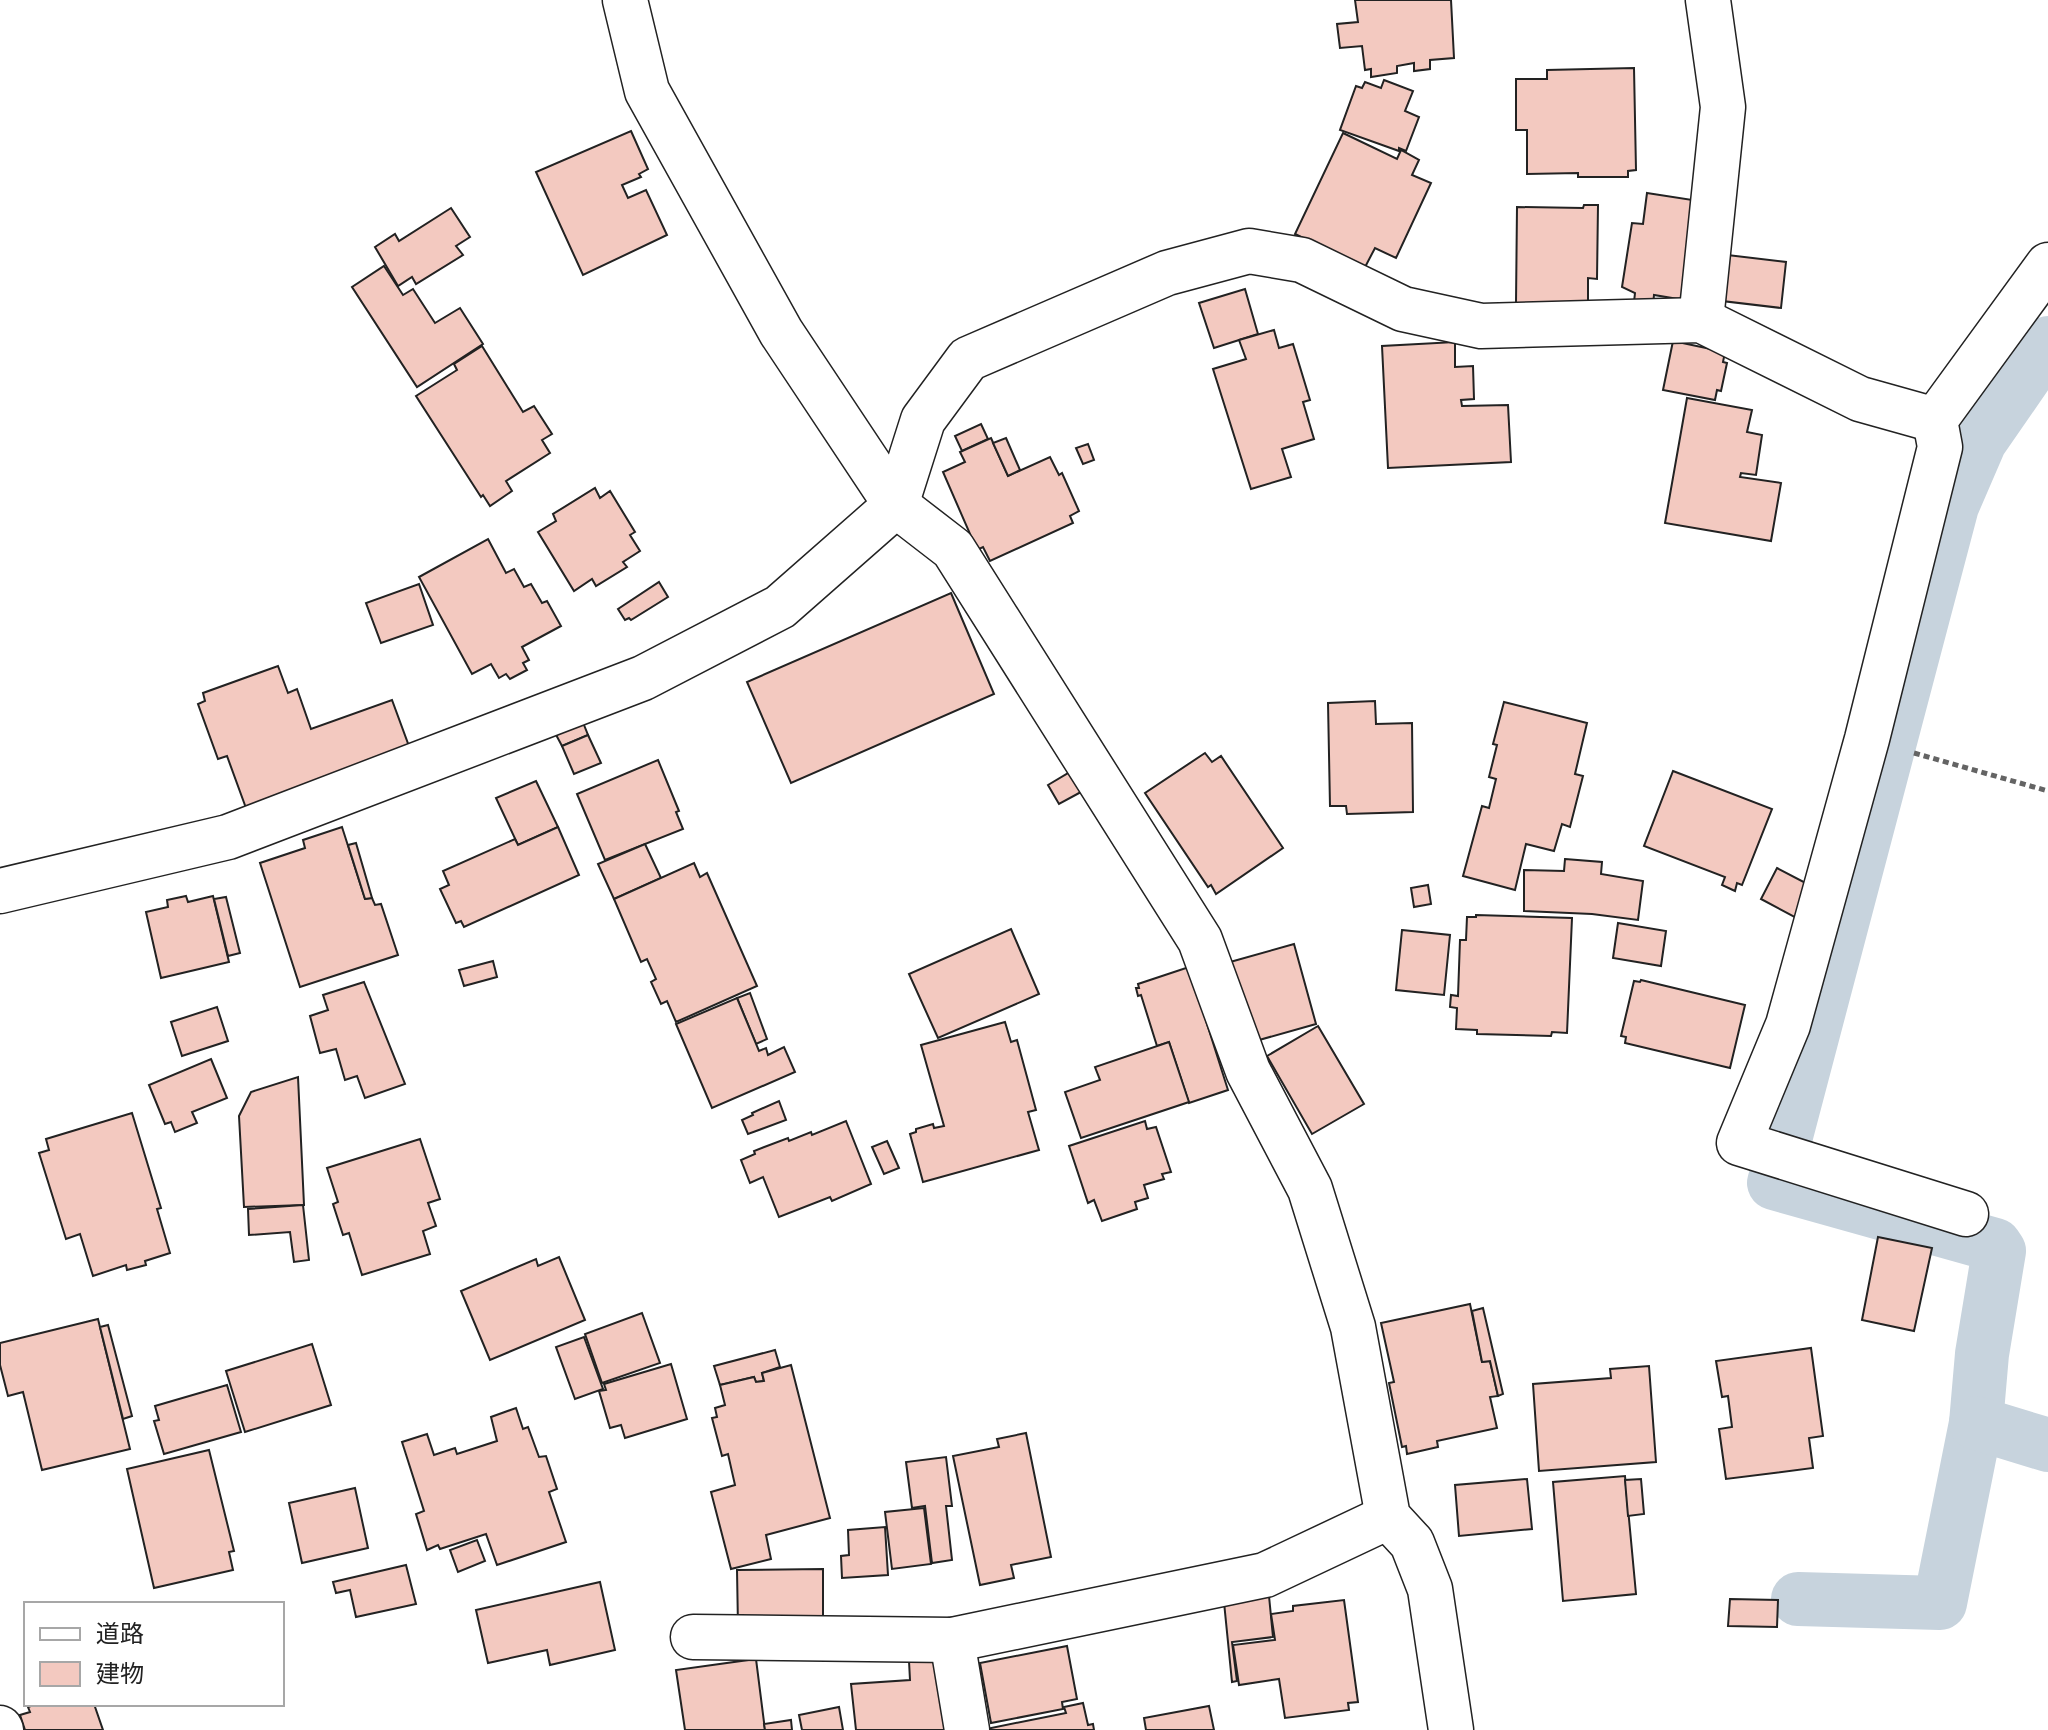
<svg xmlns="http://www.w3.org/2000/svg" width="2048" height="1730" font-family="Montserrat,'Noto Sans JP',sans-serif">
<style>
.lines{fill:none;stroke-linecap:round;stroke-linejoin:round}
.canal{stroke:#c7d3dd;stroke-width:54}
.building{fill:#f3c9c0;stroke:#222;stroke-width:2}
.minor-casing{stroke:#222;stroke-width:47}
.path{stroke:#646464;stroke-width:5;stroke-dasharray:6 4;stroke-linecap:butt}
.minor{stroke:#fff;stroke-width:44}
</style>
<rect width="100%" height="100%" fill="#fff"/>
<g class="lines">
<!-- canal -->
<g class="canal">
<polyline points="1783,1147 1952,506 1980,441 2048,343"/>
<polyline points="1777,1172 1774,1183 1995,1245 1999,1251 1982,1354 1976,1423 1940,1603 1798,1599"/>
<polyline points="1976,1423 2048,1445"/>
</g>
</g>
<!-- building -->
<g class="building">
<polygon points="1355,0 1451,0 1454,58 1430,60 1430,69 1414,71 1414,63 1397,66 1397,73 1371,77 1371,69 1365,70 1362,46 1340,48 1337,24 1358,22"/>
<polygon points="1634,68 1636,170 1628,171 1628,177 1578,177 1578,173 1527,174 1527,130 1516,130 1516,79 1547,79 1547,70"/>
<polygon points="1384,80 1413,91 1405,111 1419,117 1406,151 1399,148 1399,151 1340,130 1356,86 1362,88 1365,82 1381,88"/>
<polygon points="631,131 648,169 639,174 641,177 622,185 628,198 646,190 667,235 583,275 536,172"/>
<polygon points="1343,133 1397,159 1401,150 1419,160 1412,175 1431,183 1396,258 1375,248 1363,271 1345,258 1295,234"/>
<polygon points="1647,193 1699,201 1684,300 1654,295 1653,305 1634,302 1635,293 1622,287 1632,223 1643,224"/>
<polygon points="1584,205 1598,205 1597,279 1588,278 1588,303 1516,303 1517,207 1583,208"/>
<polygon points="451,208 470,237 456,246 463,255 416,284 412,277 398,286 375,247 395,234 399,241"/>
<polygon points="1719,254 1786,262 1781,308 1714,300"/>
<polygon points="384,266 403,295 413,289 435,323 460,308 483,344 417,387 352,287"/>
<polygon points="1245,289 1258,334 1214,348 1199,303"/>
<polygon points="1274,330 1279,348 1293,344 1310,400 1303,402 1314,439 1282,449 1291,477 1251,489 1213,369 1246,359 1239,340"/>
<polygon points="1673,341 1725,352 1723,362 1727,363 1721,391 1717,390 1715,400 1663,390"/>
<polygon points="1455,342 1455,367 1473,366 1474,399 1461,400 1462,406 1508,405 1511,462 1388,468 1382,346"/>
<polygon points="482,346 523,412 534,406 552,434 542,440 550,453 506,481 512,491 490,506 483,495 481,497 416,396 457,370 454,364"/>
<polygon points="1687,398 1752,410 1747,432 1762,435 1756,475 1741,473 1740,477 1781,483 1771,541 1665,523"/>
<polygon points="981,424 988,439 962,451 955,436"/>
<polygon points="991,438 1008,476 1050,457 1059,475 1062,473 1079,511 1070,516 1073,523 990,561 983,547 977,550 943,472 965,462 960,452"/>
<polygon points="1006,438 1020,470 1008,476 993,443"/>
<polygon points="1088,444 1094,460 1083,464 1076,448"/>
<polygon points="595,488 600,498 610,491 635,532 630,535 640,551 623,562 627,567 596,586 592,579 574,591 538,532 556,521 553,514"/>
<polygon points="488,539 506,573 514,569 524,587 531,584 542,603 547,601 561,626 522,647 529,660 523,663 527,670 510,679 506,674 499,678 491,664 472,674 419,577"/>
<polygon points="659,582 668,597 631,620 629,618 625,620 618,609"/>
<polygon points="419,584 433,625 381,643 366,603"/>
<polygon points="951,593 994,694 791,783 747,682"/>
<polygon points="278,666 288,693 297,689 311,729 392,700 410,749 246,808 227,756 218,759 198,704 205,701 203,693"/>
<polygon points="1375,701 1376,724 1412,723 1413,812 1347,814 1346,806 1330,806 1328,703"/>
<polygon points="1504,702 1587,723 1575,774 1583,776 1570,827 1562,824 1554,851 1526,844 1515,890 1463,876 1482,806 1489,808 1496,779 1489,777 1497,745 1493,744"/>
<polygon points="582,720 588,735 562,746 554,731"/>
<polygon points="588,735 601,763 574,774 562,746"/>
<polygon points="1205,753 1212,762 1221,756 1283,848 1216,894 1211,885 1208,887 1145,793"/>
<polygon points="658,760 679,811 676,812 683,829 605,860 577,794"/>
<polygon points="1673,771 1772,809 1742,885 1737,883 1735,891 1722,885 1725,877 1644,846"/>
<polygon points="1070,772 1081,792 1059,804 1048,785"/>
<polygon points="536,781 558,827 518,845 496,798"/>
<polygon points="342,827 365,899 372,898 375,905 381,904 398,955 300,987 260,863 305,848 303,840"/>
<polygon points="558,827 579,875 464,927 461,921 456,923 440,889 449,885 443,871 515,839 518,845"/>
<polygon points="356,843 372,898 365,899 348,845"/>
<polygon points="645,844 661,878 614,899 598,864"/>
<polygon points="1565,859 1602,862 1601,874 1643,881 1638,920 1592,914 1524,911 1524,870 1564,871"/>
<polygon points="694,863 700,877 707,873 757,986 676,1022 667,1001 661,1004 651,982 656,979 647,959 641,962 614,899"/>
<polygon points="1777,868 1819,890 1802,921 1761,899"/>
<polygon points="1428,885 1431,904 1414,907 1411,888"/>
<polygon points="186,896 188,902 213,896 229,962 161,978 146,912 168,907 167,900"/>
<polygon points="226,897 240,953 228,956 214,899"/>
<polygon points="1476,915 1572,918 1567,1033 1552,1032 1551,1036 1477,1034 1477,1030 1456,1029 1457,1008 1450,1007 1451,995 1458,996 1460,940 1466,940 1467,917 1476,917"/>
<polygon points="1618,923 1666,931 1661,966 1613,958"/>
<polygon points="1011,929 1039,994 938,1038 909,974"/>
<polygon points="1402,930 1450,935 1444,995 1396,990"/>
<polygon points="1294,944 1316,1024 1245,1044 1223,964"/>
<polygon points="493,961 497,977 464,986 459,970"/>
<polygon points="1189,967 1228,1090 1189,1103 1169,1042 1157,1046 1141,995 1138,996 1136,988 1139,988 1138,984"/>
<polygon points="1641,980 1745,1005 1730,1068 1625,1043 1626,1037 1621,1036 1634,981 1640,982"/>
<polygon points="364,982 405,1084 365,1098 357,1076 345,1080 336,1049 320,1053 310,1016 328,1010 323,995"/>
<polygon points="750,993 767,1039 756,1044 737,998"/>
<polygon points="737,998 759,1051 766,1048 768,1055 784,1047 795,1072 712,1108 676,1024"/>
<polygon points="217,1007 228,1041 182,1056 171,1022"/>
<polygon points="1005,1022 1011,1042 1017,1040 1036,1110 1028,1112 1039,1150 923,1182 910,1134 916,1132 916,1129 933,1124 934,1128 944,1126 921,1045"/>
<polygon points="1318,1026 1364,1104 1312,1134 1267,1056"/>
<polygon points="1169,1042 1189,1102 1081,1138 1065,1092 1100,1080 1095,1067"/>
<polygon points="211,1059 227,1098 192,1112 197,1123 175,1132 171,1122 165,1124 149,1085"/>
<polygon points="298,1077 304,1205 244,1207 239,1116 251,1092"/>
<polygon points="779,1101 786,1120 748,1134 742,1120 753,1115 752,1113"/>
<polygon points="132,1113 161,1208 157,1209 170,1253 145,1261 146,1265 127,1270 126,1265 93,1276 80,1234 66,1239 39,1153 49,1150 46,1139"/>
<polygon points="846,1121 871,1184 832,1201 830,1197 779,1217 763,1177 750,1183 741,1160 755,1154 754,1151 788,1138 789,1141 811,1132 812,1135"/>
<polygon points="1145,1121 1147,1129 1156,1127 1171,1172 1162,1174 1164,1179 1144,1185 1148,1198 1135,1202 1137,1209 1102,1221 1094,1200 1088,1203 1069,1146"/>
<polygon points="420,1139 440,1199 428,1203 436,1226 423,1231 430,1254 362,1275 349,1233 343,1235 333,1204 338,1202 327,1168"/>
<polygon points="887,1141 899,1168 884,1174 872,1147"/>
<polygon points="303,1205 309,1260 294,1262 290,1232 249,1235 248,1209"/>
<polygon points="1878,1237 1932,1248 1914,1331 1862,1320"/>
<polygon points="559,1257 585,1320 490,1360 461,1291 536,1259 538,1266"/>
<polygon points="1470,1304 1482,1362 1490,1361 1498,1396 1490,1397 1497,1428 1437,1441 1438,1447 1407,1454 1406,1446 1402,1447 1389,1383 1394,1382 1381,1323"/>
<polygon points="1483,1308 1503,1394 1498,1396 1490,1361 1482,1362 1472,1311"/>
<polygon points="642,1313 660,1363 602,1383 585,1334"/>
<polygon points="98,1319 130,1449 42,1470 23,1392 8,1396 0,1365 0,1343"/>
<polygon points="108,1325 132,1416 123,1419 100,1327"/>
<polygon points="584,1337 603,1389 575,1399 556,1347"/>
<polygon points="312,1344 331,1405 245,1432 226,1371"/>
<polygon points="1811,1348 1823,1436 1809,1438 1813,1468 1726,1479 1719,1429 1732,1427 1728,1396 1722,1397 1716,1361"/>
<polygon points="775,1350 780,1367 762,1373 764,1381 756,1382 754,1377 720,1385 714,1366"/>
<polygon points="671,1364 687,1419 625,1438 621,1425 610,1428 599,1391 606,1390 604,1384"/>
<polygon points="791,1365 830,1518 766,1535 771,1559 731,1569 711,1492 735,1485 728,1454 722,1456 712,1418 717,1417 715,1408 725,1405 720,1385 754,1377 756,1382 764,1381 762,1373"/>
<polygon points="1649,1366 1656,1462 1539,1471 1533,1384 1611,1378 1610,1369"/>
<polygon points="227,1385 241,1432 164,1454 154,1421 159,1420 155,1406"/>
<polygon points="516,1408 523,1429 528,1427 539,1457 546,1456 557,1489 549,1492 566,1542 497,1565 486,1534 440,1549 438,1545 427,1550 416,1514 424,1511 402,1442 427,1434 434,1455 455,1448 457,1454 497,1441 491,1417"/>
<polygon points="1026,1433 1051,1557 1011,1565 1014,1578 980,1585 953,1456 999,1447 997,1439"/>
<polygon points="209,1450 234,1551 229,1552 233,1570 154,1588 127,1469"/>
<polygon points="946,1457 952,1506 946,1506 952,1560 932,1563 925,1506 912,1508 906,1462"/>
<polygon points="1625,1476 1636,1594 1563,1601 1553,1482"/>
<polygon points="1527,1479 1532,1529 1459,1536 1455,1485"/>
<polygon points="1641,1479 1644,1514 1628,1516 1625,1480"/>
<polygon points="355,1488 368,1548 302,1563 289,1503"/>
<polygon points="924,1508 931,1564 892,1569 885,1512"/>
<polygon points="885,1527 888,1575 842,1578 841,1556 849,1555 848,1530"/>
<polygon points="477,1540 485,1561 458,1572 450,1550"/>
<polygon points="406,1565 416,1604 356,1617 350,1590 336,1593 333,1582"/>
<polygon points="823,1569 823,1626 738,1627 737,1570"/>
<polygon points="600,1582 615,1650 550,1665 547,1650 488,1663 476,1610"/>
<polygon points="1269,1596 1273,1637 1232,1642 1237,1681 1232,1682 1224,1602"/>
<polygon points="1730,1599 1778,1600 1777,1627 1728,1626"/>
<polygon points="1344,1600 1358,1702 1348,1703 1349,1710 1285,1718 1279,1679 1239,1685 1233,1645 1275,1640 1271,1614 1293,1611 1293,1606"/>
<polygon points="1067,1646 1077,1699 1062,1702 1063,1709 991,1723 980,1663"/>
<polygon points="946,1658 951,1730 856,1730 851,1684 910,1680 909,1661"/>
<polygon points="756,1659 765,1730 685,1730 676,1670"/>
<polygon points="1083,1703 1088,1725 1093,1724 1094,1730 991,1730 991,1728 1066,1713 1064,1707"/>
<polygon points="37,1704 94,1704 103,1730 25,1730 20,1715 30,1712 28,1707"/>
<polygon points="1209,1706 1214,1730 1146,1730 1144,1718"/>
<polygon points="839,1707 843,1730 802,1730 799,1715"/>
<polygon points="791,1720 792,1730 765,1730 764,1724"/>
</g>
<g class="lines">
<!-- minor casing -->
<g class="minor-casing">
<g id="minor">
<polyline points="625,0 647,91 781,332 896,505 953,549 1200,940 1248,1071 1310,1189 1353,1327 1388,1517 1412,1543 1430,1589 1451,1730"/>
<polyline points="1701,320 1723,107 1708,0"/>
<polyline points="0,891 228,837 643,678 780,607 896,505 923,420 968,359 1167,273 1249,251 1302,260 1403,309 1481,326 1701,320 1860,399 1935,420"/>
<polyline points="1966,1214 1739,1143 1788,1025 1867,739 1940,447 1935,420 2048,265"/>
<polyline points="693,1637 952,1640 1265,1575 1388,1517"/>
<polyline points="952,1640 967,1730"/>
<polyline points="0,1728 1,1730"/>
</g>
</g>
<!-- path -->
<polyline class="path" points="1914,753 2048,791"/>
<!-- minor -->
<use href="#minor" class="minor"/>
</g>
<!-- legend -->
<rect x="24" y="1602" width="260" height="104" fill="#ffffff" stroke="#a7a7a7" stroke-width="2"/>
<rect x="40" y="1628" width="40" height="12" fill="#ffffff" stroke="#a7a7a7" stroke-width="2"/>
<text x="96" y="1642" font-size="24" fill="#222222">道路</text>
<rect x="40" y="1662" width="40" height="24" fill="#f3c9c0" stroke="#a7a7a7" stroke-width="2"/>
<text x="96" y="1682" font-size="24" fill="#222222">建物</text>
</svg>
